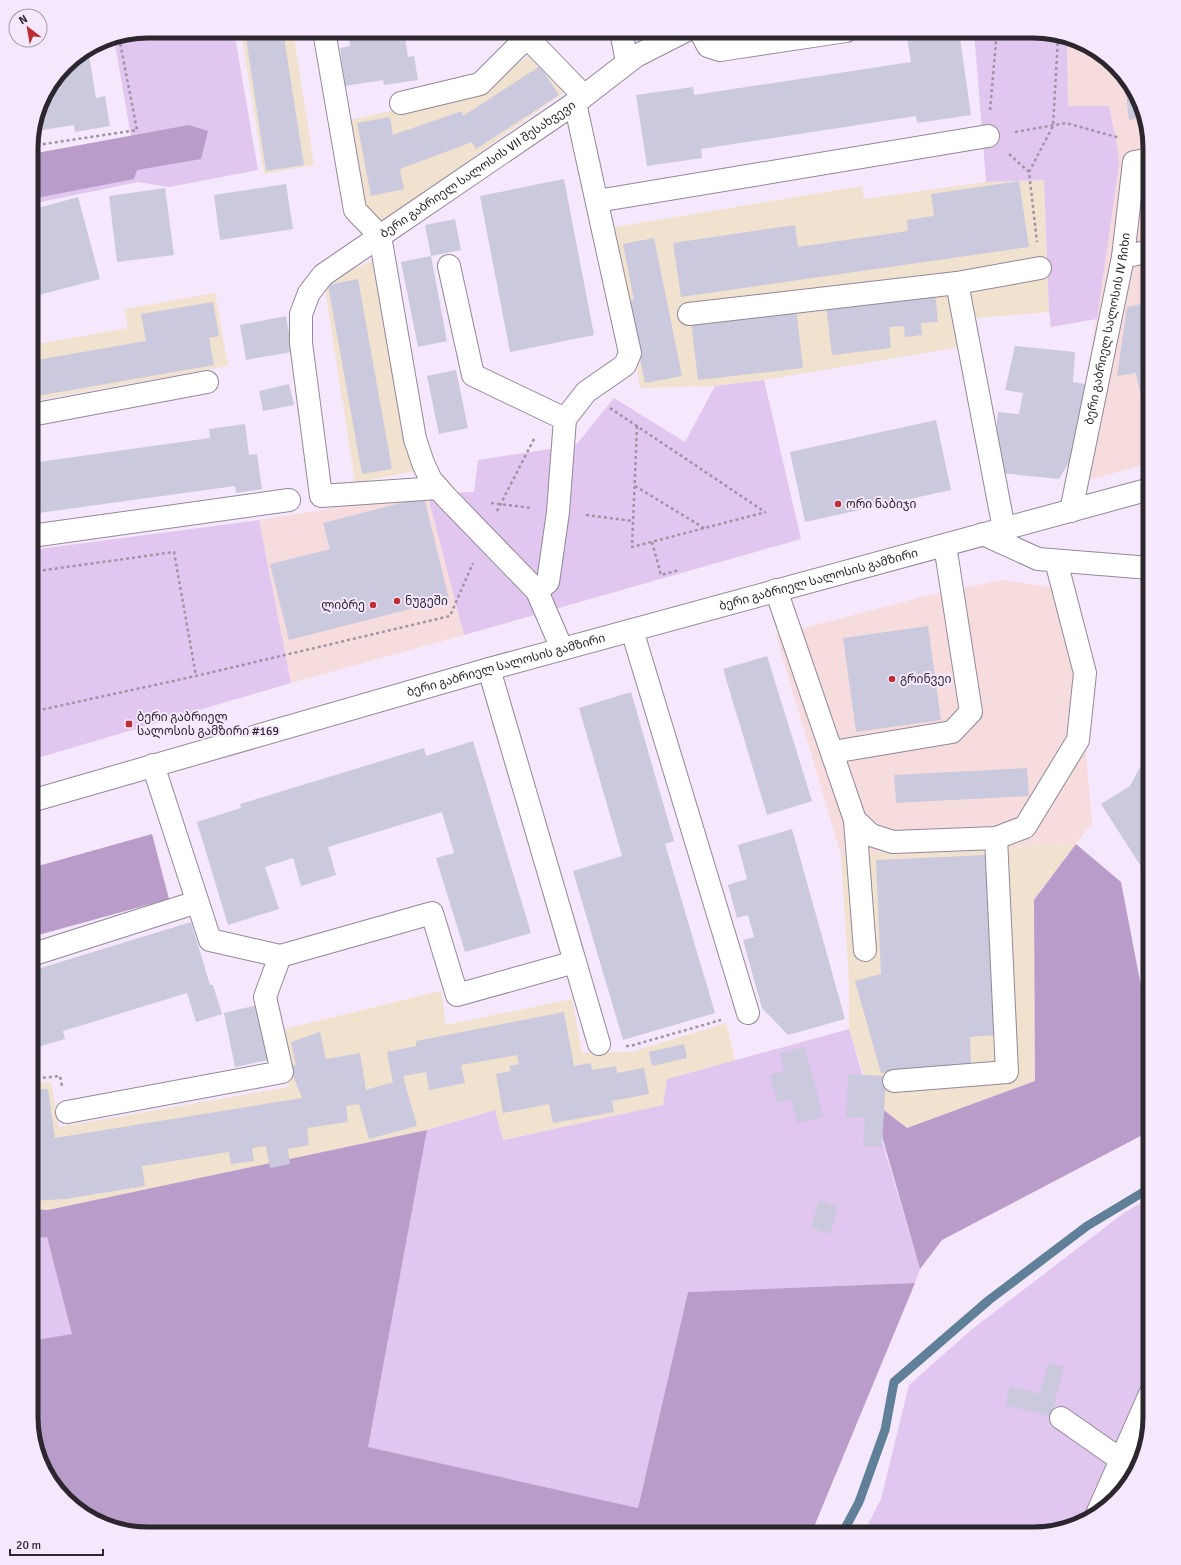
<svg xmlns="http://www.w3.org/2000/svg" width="1181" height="1565" font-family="Signika,'Noto Sans Georgian',sans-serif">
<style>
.commercial{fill:#f7dcde}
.industrial{fill:#f1e1cf}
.green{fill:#e1c7ef}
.forest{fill:#b99cc9}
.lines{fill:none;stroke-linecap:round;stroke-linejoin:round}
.stream{stroke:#608099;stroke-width:9}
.building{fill:#cac9de}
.minor-casing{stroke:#938799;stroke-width:24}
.major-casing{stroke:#938799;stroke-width:24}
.path{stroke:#9e94a3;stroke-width:2.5;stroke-dasharray:3 3;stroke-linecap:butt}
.minor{stroke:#fff;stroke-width:22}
.major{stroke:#fff;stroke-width:22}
.poi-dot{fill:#bd2e34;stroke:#f5e8fc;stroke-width:1.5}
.labels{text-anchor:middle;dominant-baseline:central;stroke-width:4;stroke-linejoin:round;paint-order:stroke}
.street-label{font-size:12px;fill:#2c272f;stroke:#f5e8fc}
.poi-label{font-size:12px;fill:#2c272f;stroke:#f5e8fc;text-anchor:start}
.rim{fill:none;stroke:#2c272f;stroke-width:5}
</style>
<rect width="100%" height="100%" fill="#f5e8fc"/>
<!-- commercial -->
<g class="commercial">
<polygon points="1067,39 1091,47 1130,83 1150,149 1150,463 1071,485 1119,165 1118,150 1109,106 1068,106"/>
<polygon points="427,493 464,635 291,683 259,520"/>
<polygon points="1002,580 1072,590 1092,823 1076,844 841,855 776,635 930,595"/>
</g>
<!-- industrial -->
<g class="industrial">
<polygon points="241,31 293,31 314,165 264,174"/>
<polygon points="534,52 566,91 367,233 350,120 478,92"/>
<polygon points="1044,180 1049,312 976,318 979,344 764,380 715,386 640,388 615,227 862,186 864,199 986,182"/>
<polygon points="372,261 409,458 415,471 355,483 324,282"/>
<polygon points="215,293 228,366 31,401 31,345 128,328 125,309"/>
<polygon points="1076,844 1034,900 1035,1081 907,1128 872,1101 849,1029 849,981 841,855"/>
<polygon points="441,991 446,1025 572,999 582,1053 631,1052 726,1023 735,1061 667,1079 664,1105 502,1140 495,1110 427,1130 48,1210 31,1209 31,1084 51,1082 59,1127 289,1087 276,1031"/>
</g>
<!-- green -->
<g class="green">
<polygon points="149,31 234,31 258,170 169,187 138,182 31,204 31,167 133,148 114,38"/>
<polygon points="974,31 1040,31 1067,39 1068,106 1109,106 1118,150 1119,165 1097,319 1051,327 1049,312 1044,180 986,182"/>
<polygon points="764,380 801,539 464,635 427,493 474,492 478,460 576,445 614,398 685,442 715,386"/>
<polygon points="259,520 291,683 31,760 31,550"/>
<polygon points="849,1029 920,1269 915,1283 688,1292 638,1508 367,1447 427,1130 495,1110 503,1140 663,1105 667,1079"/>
<polygon points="1150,1198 1150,1417 1134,1475 1098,1514 1033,1534 863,1534 881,1499 909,1385 971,1330 1125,1212"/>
<polygon points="47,1237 73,1335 31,1341 31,1238"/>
</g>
<!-- forest -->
<g class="forest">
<polygon points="189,125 208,131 201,159 137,170 134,179 31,199 31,154"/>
<polygon points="152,834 169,899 31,937 31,868"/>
<polygon points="1076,844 1121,882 1146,1012 1150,1019 1150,1131 942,1240 920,1269 872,1101 907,1128 1035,1081 1034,900"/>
<polygon points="427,1130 368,1447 638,1508 688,1292 915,1283 811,1534 148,1534 90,1518 51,1482 31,1417 31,1341 72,1334 47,1237 31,1238 31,1209 48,1210"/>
</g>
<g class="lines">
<!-- stream -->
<polyline class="stream" points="842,1534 859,1502 885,1430 894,1382 989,1300 1087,1226 1150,1188"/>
</g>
<!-- building -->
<g class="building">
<polygon points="245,31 283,31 304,165 266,171"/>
<polygon points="348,31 404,31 408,57 414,56 418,80 384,85 383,80 345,86 340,48 350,46"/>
<polygon points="906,31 959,31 971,115 917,123 916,116 701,149 702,158 647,166 636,95 693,87 694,95 911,62"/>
<polygon points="88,49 96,98 105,96 110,126 75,132 74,125 36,131 35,125 43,97 71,60"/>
<polygon points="540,66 559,95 476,149 472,142 400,169 404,189 371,196 357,123 390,117 393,135 462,111 463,116"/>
<polygon points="1124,77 1130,83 1141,118 1129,120"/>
<polygon points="564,179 594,335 510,352 480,196"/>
<polygon points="1019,181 1029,247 681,297 673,243 795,225 798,247 908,231 907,220 934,216 931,194"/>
<polygon points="286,184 293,229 220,240 214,195"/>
<polygon points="165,188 174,255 117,262 109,196"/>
<polygon points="78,197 100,279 31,297 31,210"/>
<polygon points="455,219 461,250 431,256 447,341 418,347 401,262 431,256 425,225"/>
<polygon points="654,238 682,376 645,383 628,301 634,300 623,244"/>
<polygon points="358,279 392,469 362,474 328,285"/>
<polygon points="935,293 938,322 921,323 922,335 905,337 904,326 889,327 891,348 832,355 826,306"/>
<polygon points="213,302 219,336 209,338 214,365 31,397 31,361 146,341 141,314"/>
<polygon points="1150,302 1150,437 1149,437 1136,373 1117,376 1127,307"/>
<polygon points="796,309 803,368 698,380 691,322"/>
<polygon points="286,316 292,352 246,360 240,325"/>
<polygon points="1015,346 1075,352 1073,382 1085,384 1073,456 1059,479 1000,473 994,447 998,412 1019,414 1023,393 1005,390"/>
<polygon points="456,370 468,428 439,434 427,376"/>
<polygon points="289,384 294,405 263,411 259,391"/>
<polygon points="936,420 951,490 805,522 790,452"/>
<polygon points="245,424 249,455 257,454 262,489 236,493 235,486 31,514 31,463 210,438 209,429"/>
<polygon points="424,497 449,599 289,640 270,564 330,549 323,523"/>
<polygon points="928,626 941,720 856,732 843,638"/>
<polygon points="767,656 812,801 767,815 723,669"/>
<polygon points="631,692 674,841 665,844 715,1013 623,1040 573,871 622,856 579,708"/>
<polygon points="473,741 531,933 465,952 436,858 454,853 442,812 328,847 336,875 301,886 293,858 265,867 279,909 228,925 197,822 241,808 240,804 424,748 426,756"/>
<polygon points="1150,748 1150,862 1142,868 1101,804 1130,786"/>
<polygon points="1027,768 1029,796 896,803 894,775"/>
<polygon points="792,829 845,1019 788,1035 762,1008 743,940 754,937 748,915 737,918 728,885 747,879 738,845"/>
<polygon points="988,855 995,1035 970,1037 971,1069 881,1073 855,981 881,974 876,860"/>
<polygon points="191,922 210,985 213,985 222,1014 196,1022 187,993 63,1031 65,1039 31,1049 31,971"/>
<polygon points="257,1005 269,1060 235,1067 224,1013"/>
<polygon points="564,1012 574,1066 591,1063 592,1070 616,1066 617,1073 644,1068 649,1094 612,1101 614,1112 553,1123 549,1104 503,1113 496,1074 511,1071 509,1066 519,1064 517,1055 461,1065 465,1083 429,1090 426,1072 403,1076 417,1126 369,1139 359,1104 346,1106 348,1122 307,1128 309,1145 288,1149 290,1164 270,1168 266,1146 252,1148 254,1161 231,1164 229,1152 142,1166 145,1186 65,1199 31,1201 31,1090 48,1089 55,1138 302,1098 289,1066 296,1065 291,1042 320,1032 326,1059 360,1053 366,1090 393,1082 387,1052 416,1046 416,1041"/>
<polygon points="684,1044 687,1058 652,1066 649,1052"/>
<polygon points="805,1047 823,1117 798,1123 791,1099 777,1103 770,1075 784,1071 780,1053"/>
<polygon points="848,1074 886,1076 882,1147 863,1146 865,1118 846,1117"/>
<polygon points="819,1200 838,1206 830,1234 811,1228"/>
<polygon points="1048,1363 1064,1367 1051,1417 1005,1405 1010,1386 1040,1394"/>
</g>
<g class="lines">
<!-- minor casing -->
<g class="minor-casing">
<g id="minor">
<polyline points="324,31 355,210 380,236 323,275 309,293 301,314 301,343 321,496 438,488"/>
<polyline points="521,31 584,96"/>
<polyline points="621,31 627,62"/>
<polyline points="700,31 708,46 720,50 846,31"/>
<polyline points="401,103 480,84 526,38"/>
<polyline points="597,201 988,136"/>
<polyline points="1123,257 1150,251"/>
<polyline points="449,266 473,375 565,419"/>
<polyline points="957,283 1004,529"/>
<polyline points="689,314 957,283 1040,268"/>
<polyline points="31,415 207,382"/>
<path id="s1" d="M 1071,511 L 1123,257 L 1134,162 L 1150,159"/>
<polyline points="983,534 1038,559 1150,568"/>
<polyline points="31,536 289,500"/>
<polyline points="776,590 855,820 871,835 893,842 996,838 1025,827 1078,740 1085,673 1056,561"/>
<polyline points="537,591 548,582 558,512 565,419 586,392 625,365 630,353 575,103"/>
<polyline points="632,630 748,1013"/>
<path id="s2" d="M 562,649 L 537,591 L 446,497 L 431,480 L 423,463 L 415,439 L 380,236 L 575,103 L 636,56 L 685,31"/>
<polyline points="833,752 952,732 971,712 945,545"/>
<polyline points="153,765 210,940 280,956 432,913 457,995 575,962 489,669"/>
<polyline points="855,820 865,950"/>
<polyline points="31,955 197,902"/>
<polyline points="575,962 599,1044"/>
<polyline points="894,1081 1007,1072 996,838"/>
<polyline points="67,1112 282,1072 265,997 280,956"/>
<polyline points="1061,1418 1121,1460"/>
<polyline points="1097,1514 1150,1394"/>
</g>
</g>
<!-- major casing -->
<g class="major-casing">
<g id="major">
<path id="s3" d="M 31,801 L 489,669 L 1150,489"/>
</g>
</g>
<!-- path -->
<g class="path">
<polyline points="990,110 997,31"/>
<polyline points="1015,132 1066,123 1120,138"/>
<polyline points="31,146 137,130 119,37"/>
<polyline points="1009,154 1029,172 1037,242"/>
<polyline points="1029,172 1053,126 1058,37"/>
<polyline points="610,408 765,512"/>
<polyline points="637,426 632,547 766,512"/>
<polyline points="635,486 704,528"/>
<polyline points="491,503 531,508"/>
<polyline points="497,511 535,437"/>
<polyline points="586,515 633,521"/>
<polyline points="652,542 661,575 679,570"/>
<polyline points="31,572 174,552 196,676"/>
<polyline points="31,698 34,712"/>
<polyline points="31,712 196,676 450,616 473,563"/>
<polyline points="626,1046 630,1046 721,1020"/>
<polyline points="31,1079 60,1076 62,1086"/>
</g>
<!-- minor -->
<use href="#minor" class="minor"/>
<!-- major -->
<use href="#major" class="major"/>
</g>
<!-- markers -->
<g class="poi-dot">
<circle cx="838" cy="504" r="4"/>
<circle cx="397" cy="601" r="4"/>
<circle cx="373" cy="605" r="4"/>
<circle cx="892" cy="679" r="4"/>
<rect x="125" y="720" width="8" height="8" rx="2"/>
</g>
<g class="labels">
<!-- street labels -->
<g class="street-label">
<text stroke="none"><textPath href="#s2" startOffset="585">ბერი გაბრიელ სალოსის VII შესახვევი</textPath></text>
<text stroke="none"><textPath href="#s1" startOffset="186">ბერი გაბრიელ სალოსის IV ჩიხი</textPath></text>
<text stroke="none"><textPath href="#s3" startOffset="818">ბერი გაბრიელ სალოსის გამზირი</textPath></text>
<text stroke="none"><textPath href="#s3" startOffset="494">ბერი გაბრიელ სალოსის გამზირი</textPath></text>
</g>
<!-- poi labels -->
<g class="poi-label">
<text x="846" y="504">ორი ნაბიჯი</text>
<text x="405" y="601">ნუგეში</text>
<text x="365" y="605" text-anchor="end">ლიბრე</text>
<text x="900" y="679">გრინვეი</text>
<text x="137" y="717">ბერი გაბრიელ<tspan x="137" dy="14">სალოსის გამზირი #169</tspan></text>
</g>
</g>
<!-- crop -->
<path d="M0 0H1181V1565H0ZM148 38H1033A110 110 0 0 1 1143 148V1417A110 110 0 0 1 1033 1527H148A110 110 0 0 1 38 1417V148A110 110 0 0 1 148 38Z" fill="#f5e8fc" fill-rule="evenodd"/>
<path class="rim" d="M148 38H1033A110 110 0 0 1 1143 148V1417A110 110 0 0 1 1033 1527H148A110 110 0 0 1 38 1417V148A110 110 0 0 1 148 38Z"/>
<!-- north arrow -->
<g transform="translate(28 28) rotate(329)"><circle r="19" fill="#f5e8fc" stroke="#a59baa"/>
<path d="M0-3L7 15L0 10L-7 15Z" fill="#bd2e34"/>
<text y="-6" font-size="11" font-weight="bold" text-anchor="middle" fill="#2c272f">N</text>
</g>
<!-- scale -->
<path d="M10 1549v6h93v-6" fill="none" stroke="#2c272f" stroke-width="2"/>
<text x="16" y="1549" font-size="12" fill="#2c272f" stroke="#f5e8fc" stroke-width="3" paint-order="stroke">20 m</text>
</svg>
